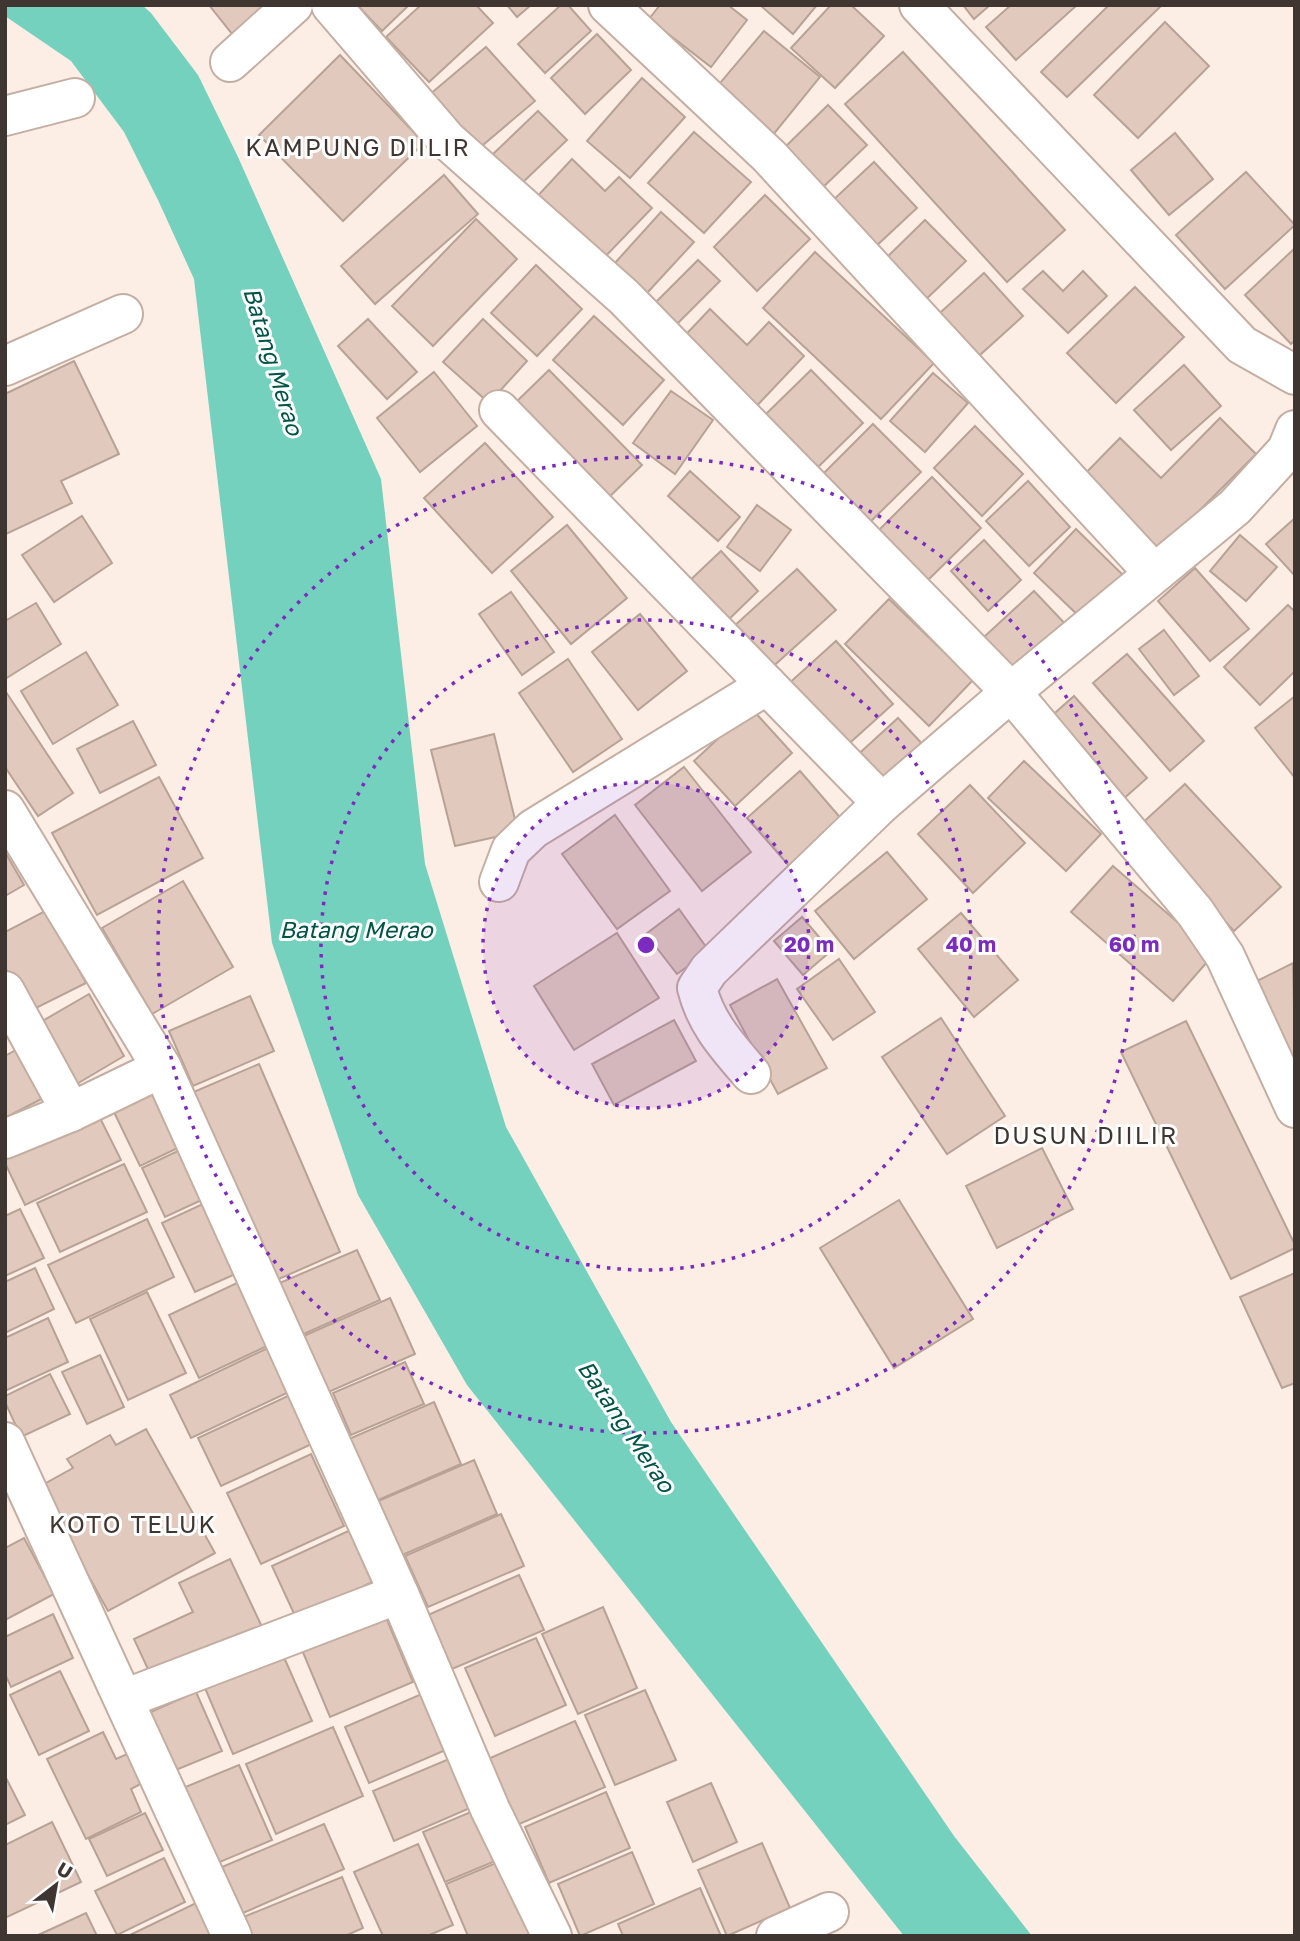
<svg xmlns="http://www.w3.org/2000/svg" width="1300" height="1941" font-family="'Golos Text',sans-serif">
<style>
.water{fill:#74d1bd}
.building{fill:#e1cabd;stroke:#b8a296;stroke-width:2}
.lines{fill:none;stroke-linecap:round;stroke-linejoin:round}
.minor-casing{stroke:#c4aea2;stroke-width:42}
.minor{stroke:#fff;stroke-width:38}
.ring{fill:none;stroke:#7b2cbf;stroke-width:3.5;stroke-dasharray:3.5 7}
.labels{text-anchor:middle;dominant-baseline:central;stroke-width:6;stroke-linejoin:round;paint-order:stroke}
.water-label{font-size:23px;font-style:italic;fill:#005548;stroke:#fdfdfd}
.quarter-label{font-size:24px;letter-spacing:2px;fill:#403631;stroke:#fdfdfd}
.centre{fill:#7b2cbf;stroke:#fdfdfd;stroke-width:3.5}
.ring-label{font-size:21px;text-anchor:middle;font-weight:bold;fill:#7b2cbf;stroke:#fdfdfd;stroke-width:6;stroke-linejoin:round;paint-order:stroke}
</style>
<rect width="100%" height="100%" fill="#fcede5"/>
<!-- water -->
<polygon class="water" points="5,5 142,5 151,13 198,75 238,157 381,479 425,864 506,1127 671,1422 954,1836 1032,1936 904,1936 467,1385 358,1195 272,943 194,279 158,200 124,132 71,61 5,16"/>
<!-- building -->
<g class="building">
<polygon points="209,5 271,5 233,35"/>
<polygon points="357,5 409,5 382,31"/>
<polygon points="421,5 476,5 493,23 429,82 386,37"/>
<polygon points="507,5 531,5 517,17"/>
<polygon points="561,5 568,5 591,31 545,73 518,44"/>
<polygon points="660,5 728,5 747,20 711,67 649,19"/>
<polygon points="760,5 817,5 793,34"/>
<polygon points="831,5 851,5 884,36 835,88 791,48"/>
<polygon points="963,5 990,5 974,19"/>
<polygon points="1011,5 1077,5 1016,60 986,27"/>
<polygon points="1109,5 1162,5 1067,97 1041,72"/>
<polygon points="1165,22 1209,66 1138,138 1094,95"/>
<polygon points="764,31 820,77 772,136 715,89"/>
<polygon points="597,34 631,70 585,114 551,78"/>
<polygon points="486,47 535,101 477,150 429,95"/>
<polygon points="903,52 1065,230 1007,282 845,104"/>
<polygon points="340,55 424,143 343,221 259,135"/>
<polygon points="642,78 685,117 630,178 587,141"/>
<polygon points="828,105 867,145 820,190 781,151"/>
<polygon points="538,111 567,140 521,184 492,155"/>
<polygon points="694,132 751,182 704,233 648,183"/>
<polygon points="1175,133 1213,179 1169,215 1131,170"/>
<polygon points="572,159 605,191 619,177 652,208 599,263 533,201"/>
<polygon points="874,162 917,208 874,248 831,202"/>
<polygon points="1246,172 1295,225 1225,289 1176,235"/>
<polygon points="444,175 478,214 375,304 341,266"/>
<polygon points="765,195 810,239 757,291 714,247"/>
<polygon points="661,212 694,242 647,293 614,264"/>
<polygon points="476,219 517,259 433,346 392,306"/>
<polygon points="925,220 966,261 920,305 880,264"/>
<polygon points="1295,248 1295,340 1291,344 1245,295"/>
<polygon points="815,252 934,363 881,419 763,308"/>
<polygon points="698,260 720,281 670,331 648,310"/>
<polygon points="536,265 582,309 537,356 491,313"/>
<polygon points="1043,271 1063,291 1083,271 1107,296 1068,333 1023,289"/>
<polygon points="984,273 1023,316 970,364 931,321"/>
<polygon points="1135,287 1184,337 1116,403 1067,353"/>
<polygon points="710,309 747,345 769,322 804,356 749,414 676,345"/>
<polygon points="594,316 664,380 623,425 553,360"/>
<polygon points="368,319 417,372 387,399 338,346"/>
<polygon points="483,319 527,361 489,403 443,362"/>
<polygon points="74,361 119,454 61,481 72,503 6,534 5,394"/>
<polygon points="1184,365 1221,406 1171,450 1134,410"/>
<polygon points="549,370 642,465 601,505 508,410"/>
<polygon points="811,370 863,423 815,470 763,417"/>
<polygon points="434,372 477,426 420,472 377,418"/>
<polygon points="933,373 968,403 925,452 890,421"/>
<polygon points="671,391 713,420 675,474 633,443"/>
<polygon points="1220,418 1256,454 1151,559 1076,483 1120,438 1161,478"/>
<polygon points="873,424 921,472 864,528 817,480"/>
<polygon points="975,426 1023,474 982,516 934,468"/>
<polygon points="485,443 553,517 492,573 424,498"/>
<polygon points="690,471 740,517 718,541 668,496"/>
<polygon points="932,477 981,528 927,581 878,531"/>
<polygon points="1028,481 1070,527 1029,566 986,521"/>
<polygon points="757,505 791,530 760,571 727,547"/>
<polygon points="82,516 112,563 54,602 22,555"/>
<polygon points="1295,518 1295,576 1266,544"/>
<polygon points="567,525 627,598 571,644 511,571"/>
<polygon points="1076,529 1127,579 1084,621 1034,573"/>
<polygon points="1240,535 1277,567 1246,601 1210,571"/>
<polygon points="984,540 1021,580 988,611 951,571"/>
<polygon points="721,551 758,591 723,625 685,585"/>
<polygon points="1195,568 1249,629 1210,661 1158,601"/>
<polygon points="797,569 836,610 769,670 732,628"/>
<polygon points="1034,591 1070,629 1020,676 984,637"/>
<polygon points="511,592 554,652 522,675 479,614"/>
<polygon points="889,599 973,680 929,726 845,644"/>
<polygon points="36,603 61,644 5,679 5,621"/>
<polygon points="1288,605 1295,612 1295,671 1260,705 1224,667"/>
<polygon points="640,614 687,671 638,710 592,652"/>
<polygon points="1164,630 1199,676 1174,695 1139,649"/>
<polygon points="836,641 893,704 843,749 786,686"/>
<polygon points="86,652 118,705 53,744 21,691"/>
<polygon points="1127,654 1204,741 1170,771 1093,683"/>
<polygon points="568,659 622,739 573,772 519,693"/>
<polygon points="6,692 73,793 38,816 5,767"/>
<polygon points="1074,696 1147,778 1121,801 1047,720"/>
<polygon points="1295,696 1295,778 1255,728"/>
<polygon points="751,708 792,753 735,806 694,761"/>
<polygon points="898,718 927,749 881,791 852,760"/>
<polygon points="133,721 156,765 100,793 77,749"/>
<polygon points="494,734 518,832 455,846 431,750"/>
<polygon points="1024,761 1101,834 1066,871 988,798"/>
<polygon points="684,767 751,852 702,891 635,805"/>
<polygon points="800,771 844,822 791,868 747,818"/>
<polygon points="159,777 203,858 97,915 52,833"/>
<polygon points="1185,784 1281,887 1234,931 1138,827"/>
<polygon points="970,785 1025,843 973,893 918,834"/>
<polygon points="615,815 670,891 617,929 562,854"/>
<polygon points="5,852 24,885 5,896"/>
<polygon points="887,852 927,899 854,959 815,911"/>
<polygon points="1113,866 1214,954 1173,1001 1071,912"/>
<polygon points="183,881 233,967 152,1014 102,928"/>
<polygon points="679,909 709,951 677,974 646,934"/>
<polygon points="47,910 86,983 28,1012 5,967 5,932"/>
<polygon points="961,913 1018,980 974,1017 918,949"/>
<polygon points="802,917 831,951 803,975 774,941"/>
<polygon points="617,933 659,998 574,1050 534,986"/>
<polygon points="839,959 875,1012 833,1040 797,989"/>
<polygon points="1293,963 1295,1055 1292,1056 1253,983"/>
<polygon points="777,979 827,1068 778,1094 730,1005"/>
<polygon points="89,994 124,1056 75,1085 39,1023"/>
<polygon points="250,996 274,1051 193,1086 169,1031"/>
<polygon points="941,1018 1005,1116 947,1154 882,1057"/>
<polygon points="674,1020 696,1061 614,1105 592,1064"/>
<polygon points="1186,1021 1295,1245 1295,1248 1231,1279 1121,1052"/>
<polygon points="23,1046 49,1095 5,1118 5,1056"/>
<polygon points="259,1064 340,1252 272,1282 189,1094"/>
<polygon points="154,1088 182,1146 140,1166 112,1108"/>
<polygon points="97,1112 121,1160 25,1205 5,1163 5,1155"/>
<polygon points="1042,1148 1073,1209 997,1248 966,1186"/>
<polygon points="182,1149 206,1198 165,1217 142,1168"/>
<polygon points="124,1164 147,1212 60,1252 37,1203"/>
<polygon points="899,1200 973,1319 894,1368 820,1248"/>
<polygon points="207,1202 240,1272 195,1292 162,1223"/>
<polygon points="20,1209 44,1258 5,1276 5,1216"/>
<polygon points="147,1219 174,1277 76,1323 48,1265"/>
<polygon points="357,1250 380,1300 297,1337 275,1285"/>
<polygon points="35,1268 54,1309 5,1333 5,1282"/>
<polygon points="1295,1273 1295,1383 1282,1388 1240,1297"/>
<polygon points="239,1282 269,1345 199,1378 169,1315"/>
<polygon points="147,1292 186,1373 128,1400 90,1319"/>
<polygon points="390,1298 415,1354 324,1394 299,1338"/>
<polygon points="48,1318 68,1362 5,1391 5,1338"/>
<polygon points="270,1347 291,1391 191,1438 170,1395"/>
<polygon points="100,1355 124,1407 87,1424 62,1372"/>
<polygon points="405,1362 424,1404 351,1435 333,1393"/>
<polygon points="50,1374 70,1414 21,1437 5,1402 5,1396"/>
<polygon points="292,1394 316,1442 221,1486 198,1438"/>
<polygon points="434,1402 461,1464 376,1501 349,1439"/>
<polygon points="146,1429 215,1553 108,1611 39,1487 73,1468 67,1459 110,1435 116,1445"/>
<polygon points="311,1454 344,1526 261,1564 227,1493"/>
<polygon points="474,1460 497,1514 400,1556 376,1502"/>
<polygon points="501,1514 524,1566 428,1607 405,1556"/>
<polygon points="357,1527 381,1578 296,1618 272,1566"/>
<polygon points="24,1538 54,1594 5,1620 5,1548"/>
<polygon points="230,1559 263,1629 153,1680 134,1639 193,1612 179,1583"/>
<polygon points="519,1575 544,1630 452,1669 428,1615"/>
<polygon points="603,1607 637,1688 578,1714 542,1634"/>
<polygon points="53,1614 73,1658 11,1687 5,1674 5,1637"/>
<polygon points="385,1615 413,1682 330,1717 302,1650"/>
<polygon points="536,1638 566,1705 495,1736 465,1668"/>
<polygon points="283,1655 312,1721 233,1754 205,1688"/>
<polygon points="60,1671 89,1731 39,1755 10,1695"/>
<polygon points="645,1690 676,1760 615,1785 585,1715"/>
<polygon points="196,1692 222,1751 171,1772 146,1714"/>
<polygon points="424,1693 448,1749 369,1783 345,1727"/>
<polygon points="575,1721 605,1787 517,1825 488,1759"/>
<polygon points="333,1727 363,1796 276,1834 246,1764"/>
<polygon points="103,1732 116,1759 132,1752 146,1781 131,1789 141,1812 86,1839 47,1759"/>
<polygon points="449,1759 470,1808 394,1841 373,1791"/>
<polygon points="239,1765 272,1840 215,1864 183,1788"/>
<polygon points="5,1776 25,1815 5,1825"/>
<polygon points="711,1783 737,1842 693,1862 667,1802"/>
<polygon points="606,1792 630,1848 549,1883 525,1827"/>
<polygon points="478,1809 500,1859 445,1882 423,1832"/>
<polygon points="145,1813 163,1850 107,1876 89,1839"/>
<polygon points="52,1822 81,1882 5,1918 5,1845"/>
<polygon points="324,1824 344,1869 243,1913 222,1867"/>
<polygon points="762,1843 790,1908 727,1936 698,1870"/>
<polygon points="418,1844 453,1925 427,1936 383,1936 354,1872"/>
<polygon points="632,1852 654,1904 580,1936 558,1884"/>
<polygon points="164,1858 185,1902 117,1935 95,1891"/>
<polygon points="508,1858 533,1936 468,1936 446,1884"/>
<polygon points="342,1877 363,1928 345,1936 248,1936 241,1918"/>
<polygon points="700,1888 721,1936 623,1936 618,1924"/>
<polygon points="196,1903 211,1936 128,1936"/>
<polygon points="86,1913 97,1936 36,1936"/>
</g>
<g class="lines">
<!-- minor casing -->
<g class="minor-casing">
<g id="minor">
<polyline points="331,5 447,140 624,297 1011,692 1195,912 1225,956 1295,1108"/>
<polyline points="608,5 769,156 1154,573"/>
<polyline points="919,5 1242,345 1295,375"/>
<polyline points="230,62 293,5"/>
<polyline points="5,116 75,98"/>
<polyline points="5,366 123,314"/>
<polyline points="499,410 882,803"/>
<polyline points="5,810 162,1068 399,1594 490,1809 552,1936"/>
<polyline points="499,882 511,850 533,829 767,685"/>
<polyline points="5,991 71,1112"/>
<path d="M 751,1074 C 728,1047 706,1024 697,988 L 709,970 L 882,803 L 1011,692 L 1235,507 L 1287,450 L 1295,430"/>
<polyline points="5,1139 71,1112 162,1068"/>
<polyline points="5,1442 232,1936"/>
<polyline points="124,1699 399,1594"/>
<polyline points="776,1936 829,1912"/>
</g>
</g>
<!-- minor -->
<use href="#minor" class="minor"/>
</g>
<!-- distance rings -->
<circle cx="646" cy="945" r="163" fill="#7b2cbf" fill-opacity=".12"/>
<g class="ring">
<circle cx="646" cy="945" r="163"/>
<circle cx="646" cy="945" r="325"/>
<circle cx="646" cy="945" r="488"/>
</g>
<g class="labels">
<!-- water labels -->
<g class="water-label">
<text transform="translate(274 361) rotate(73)">Batang Merao</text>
<text x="356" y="929">Batang Merao</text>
<text transform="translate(627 1426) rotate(56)">Batang Merao</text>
</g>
<!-- quarter labels -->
<g class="quarter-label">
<text x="358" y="146">KAMPUNG DIILIR</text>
<text x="1086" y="1134">DUSUN DIILIR</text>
<text x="133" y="1523">KOTO TELUK</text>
</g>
</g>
<circle cx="646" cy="945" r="10" class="centre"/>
<g class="ring-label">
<text x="809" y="952">20 m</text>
<text x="971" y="952">40 m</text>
<text x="1134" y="952">60 m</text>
</g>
<!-- border -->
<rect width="1300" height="1941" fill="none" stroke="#403631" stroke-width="14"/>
<!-- north arrow -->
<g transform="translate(56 1885) rotate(31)" stroke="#fdfdfd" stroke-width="5" paint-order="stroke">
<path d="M0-5L12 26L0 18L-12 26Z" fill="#403631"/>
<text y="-10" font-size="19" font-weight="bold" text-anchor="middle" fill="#403631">U</text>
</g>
</svg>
